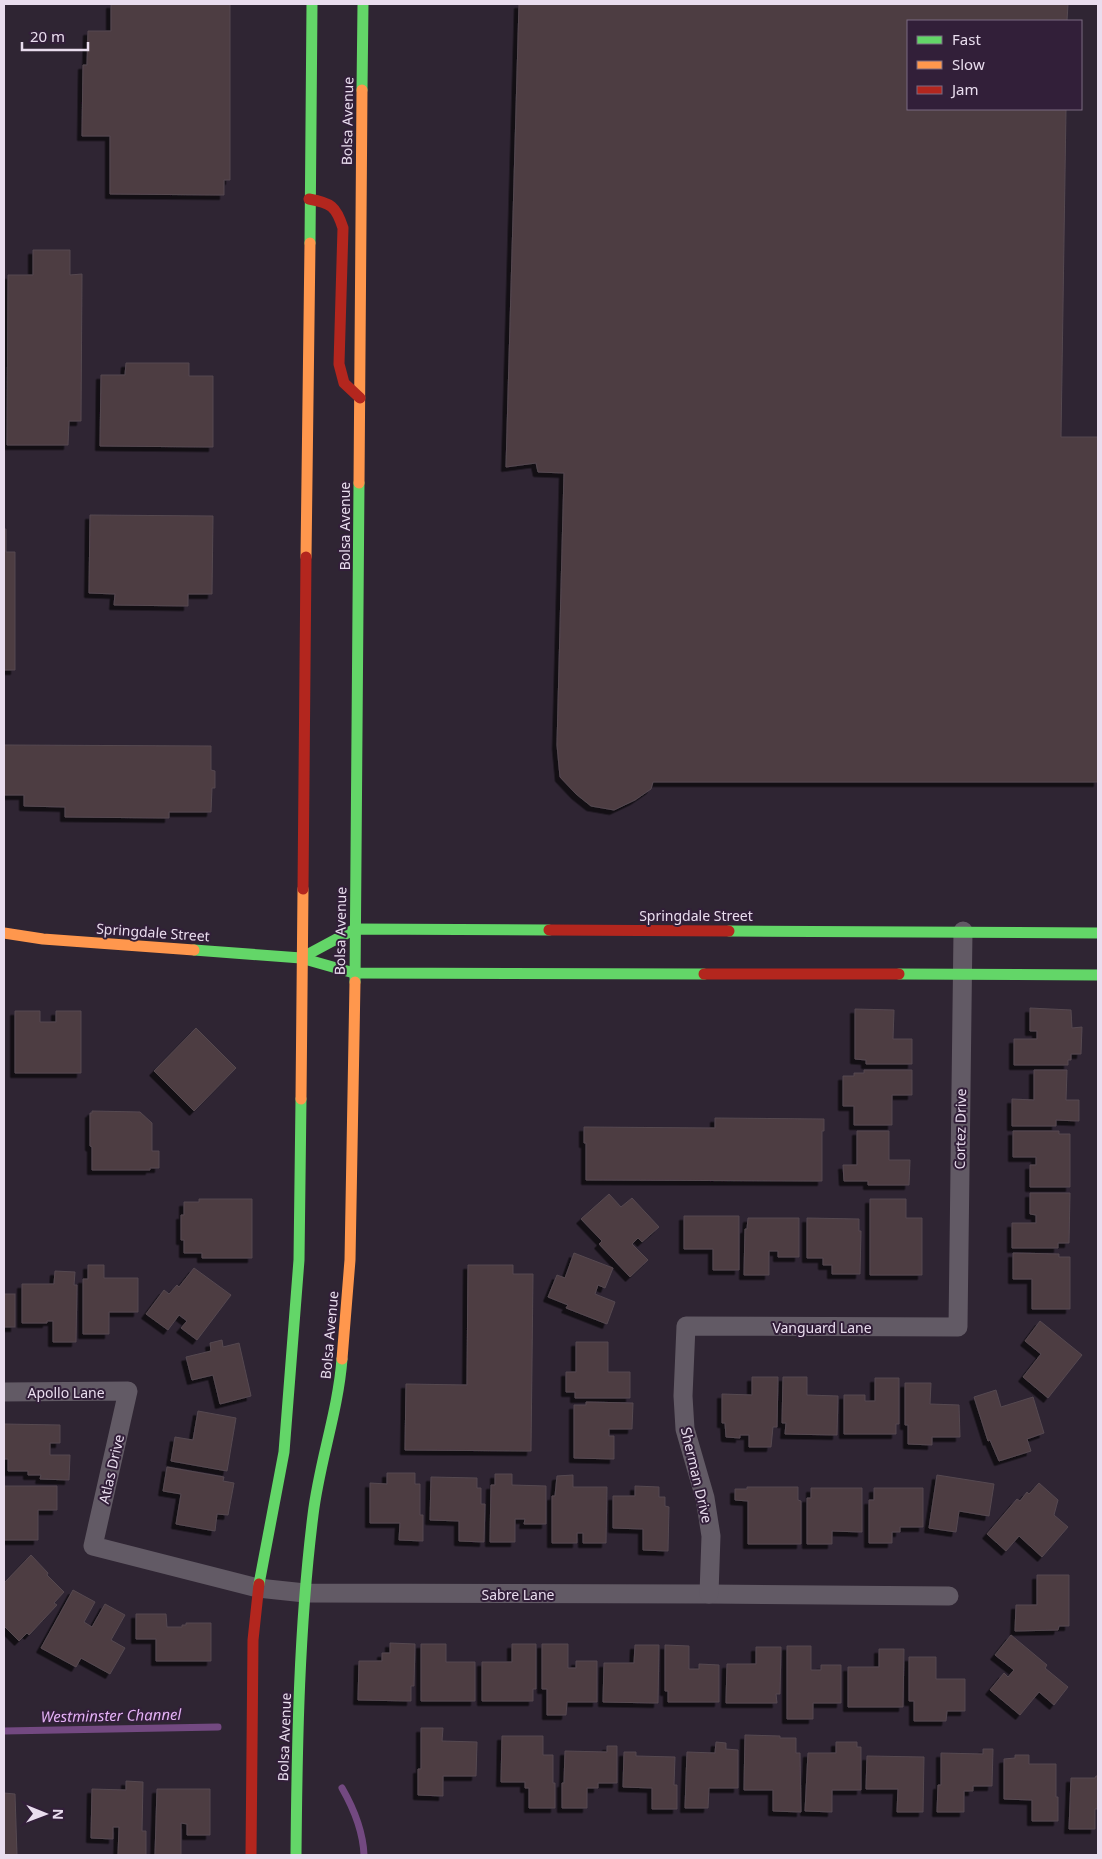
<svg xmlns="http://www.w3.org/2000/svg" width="1102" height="1859" font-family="'Noto Sans',sans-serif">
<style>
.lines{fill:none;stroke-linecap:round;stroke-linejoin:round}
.stream{stroke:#734981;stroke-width:7}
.building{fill:#4e3c43;stroke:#554950;filter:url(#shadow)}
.street{stroke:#625a65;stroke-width:19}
.fast{stroke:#63d668;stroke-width:11}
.slow{stroke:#ff974d;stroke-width:11}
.jam{stroke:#b3261e;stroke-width:11}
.labels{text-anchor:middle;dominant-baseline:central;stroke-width:4;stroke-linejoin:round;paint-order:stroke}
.street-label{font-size:14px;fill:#e9ddee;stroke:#321f39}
.water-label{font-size:15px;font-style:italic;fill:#e4b1f6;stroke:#321f39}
</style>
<defs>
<filter id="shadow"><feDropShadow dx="-4.5" dy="4.5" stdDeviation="0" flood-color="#0009"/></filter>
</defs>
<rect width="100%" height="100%" fill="#2f2533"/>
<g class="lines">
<!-- stream -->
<g class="stream">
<polyline points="4,1731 218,1727"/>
<path d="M 342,1788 C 354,1809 363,1830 364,1855"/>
</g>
</g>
<!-- building -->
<g class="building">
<polygon points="111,4 230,4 230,180 224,180 224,195 110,194 110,136 82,136 83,65 87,65 88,31 111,31"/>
<polygon points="519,4 1068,4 1067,21 908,21 908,109 1066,109 1061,437 1098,437 1098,782 653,782 651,789 635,800 614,810 591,806 576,794 560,777 557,745 564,473 538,472 536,463 506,467"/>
<polygon points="33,250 70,250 70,275 82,274 81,421 69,421 68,445 7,445 8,275 33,275"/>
<polygon points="126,363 189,363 189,376 213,376 213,447 100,446 101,375 125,375"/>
<polygon points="90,515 213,516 212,594 188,594 188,606 114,605 115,594 89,593"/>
<polygon points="4,529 6,529 6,552 15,552 15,670 4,670 4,692"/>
<polygon points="4,745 211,746 211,770 215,771 215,788 212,788 211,812 169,812 169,818 65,817 65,807 24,806 24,795 4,795"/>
<polygon points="1030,1008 1071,1010 1072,1028 1082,1027 1081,1054 1071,1054 1071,1060 1068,1060 1068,1065 1014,1065 1014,1039 1037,1039 1037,1031 1030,1031"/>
<polygon points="855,1009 894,1010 893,1039 912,1039 912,1064 866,1064 866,1060 855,1059"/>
<polygon points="15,1011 40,1011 40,1022 56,1022 56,1011 81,1011 81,1073 15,1073"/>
<polygon points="196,1028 236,1068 194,1111 154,1071"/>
<polygon points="864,1070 912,1070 912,1095 892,1095 892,1125 854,1125 854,1106 843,1106 843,1076 854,1076 854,1073 864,1073"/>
<polygon points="1034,1070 1067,1070 1066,1100 1079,1100 1079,1121 1056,1120 1056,1126 1012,1126 1012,1099 1034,1100"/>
<polygon points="92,1111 140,1112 152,1123 152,1151 159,1151 159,1168 150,1168 150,1170 92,1170 92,1147 90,1146 90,1113 92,1113"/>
<polygon points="715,1118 824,1119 824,1131 822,1131 822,1181 586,1180 586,1143 584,1143 584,1127 715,1128"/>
<polygon points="857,1131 889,1131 889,1160 910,1160 909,1185 868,1185 868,1181 844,1181 843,1165 857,1165"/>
<polygon points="1013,1131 1059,1131 1059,1134 1070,1134 1070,1187 1030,1187 1030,1165 1036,1165 1036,1157 1013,1157"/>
<polygon points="1030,1193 1070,1193 1069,1243 1058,1243 1058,1248 1012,1248 1012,1223 1036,1223 1036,1215 1030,1214"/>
<polygon points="609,1194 621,1207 632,1198 659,1227 642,1242 638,1238 632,1244 648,1260 630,1277 599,1244 602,1241 581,1219"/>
<polygon points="199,1199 252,1199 252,1258 202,1258 202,1253 184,1253 184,1240 181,1240 181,1215 184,1215 184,1202 199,1202"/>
<polygon points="870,1199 906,1199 906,1218 922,1218 922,1275 870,1275"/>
<polygon points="684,1216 739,1216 739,1270 713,1270 713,1249 684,1249"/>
<polygon points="748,1218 799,1218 799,1257 778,1257 778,1251 769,1251 769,1275 744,1275 745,1229 747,1229"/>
<polygon points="807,1218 859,1219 859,1231 861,1231 860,1274 832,1274 832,1265 823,1265 823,1258 807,1258"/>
<polygon points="574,1253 613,1268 605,1288 598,1285 595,1294 615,1302 607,1324 566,1308 568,1305 548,1297 557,1275 565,1278"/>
<polygon points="1013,1253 1059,1254 1059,1257 1070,1257 1070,1309 1032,1309 1032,1279 1013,1279"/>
<polygon points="88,1265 104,1265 104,1278 138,1278 138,1312 109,1312 109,1334 83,1334 83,1279 88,1279"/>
<polygon points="468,1265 513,1265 513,1274 533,1274 531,1451 405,1450 406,1384 467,1385"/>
<polygon points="194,1268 231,1295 197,1340 181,1328 187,1321 179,1315 168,1330 146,1314 164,1290 169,1294 177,1285 179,1287"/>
<polygon points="55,1271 75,1272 74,1285 77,1285 76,1342 53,1342 53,1321 47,1321 47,1323 22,1323 22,1284 54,1284"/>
<rect x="4" y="1294" width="11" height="33"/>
<polygon points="1040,1321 1082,1355 1048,1398 1023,1377 1041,1354 1025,1341"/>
<polygon points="222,1340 223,1347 239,1343 251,1396 220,1404 213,1375 192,1380 186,1357 211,1351 210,1343"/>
<polygon points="576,1342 608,1342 608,1372 630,1372 630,1398 575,1398 575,1392 566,1392 566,1372 576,1372"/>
<polygon points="752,1377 778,1377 777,1427 773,1427 771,1447 749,1447 749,1435 740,1435 740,1438 726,1437 725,1423 722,1423 722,1394 752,1395"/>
<polygon points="783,1377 807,1377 807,1395 838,1396 837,1435 785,1434 786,1423 782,1423"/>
<polygon points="875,1378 899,1378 899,1424 896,1424 896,1434 844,1434 844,1395 865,1395 865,1401 875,1401"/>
<polygon points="905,1383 931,1383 930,1404 959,1405 960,1437 932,1437 932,1445 908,1444 908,1425 905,1425"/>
<polygon points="996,1390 1001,1407 1033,1397 1044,1433 1027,1439 1031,1451 999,1461 990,1440 988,1441 974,1397"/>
<polygon points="586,1402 633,1403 632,1429 609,1429 609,1436 614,1436 614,1459 574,1458 574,1405 586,1405"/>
<polygon points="198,1411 236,1418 227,1471 171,1461 175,1437 193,1440"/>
<polygon points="4,1424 60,1425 60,1443 50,1443 50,1455 70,1455 69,1480 40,1479 41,1475 28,1475 28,1471 8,1471 8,1459 4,1459"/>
<polygon points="167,1467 224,1477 223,1481 234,1483 228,1515 217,1514 215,1531 176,1524 181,1494 163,1491"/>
<polygon points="387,1473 415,1473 415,1484 420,1484 420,1515 423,1515 423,1541 399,1540 400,1523 370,1523 370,1483 387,1484"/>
<polygon points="495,1474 512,1474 512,1485 546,1486 546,1524 524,1524 525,1519 515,1519 515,1542 490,1542 491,1485 495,1485"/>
<polygon points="573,1475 573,1487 607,1487 606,1543 583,1543 583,1533 577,1533 577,1543 552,1543 552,1496 555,1496 557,1476"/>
<polygon points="937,1475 994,1484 989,1516 959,1511 956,1532 929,1528"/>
<polygon points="431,1477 477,1478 477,1488 481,1488 481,1504 485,1504 484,1542 459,1541 459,1521 430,1520"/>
<polygon points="1039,1483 1058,1500 1054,1515 1068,1527 1042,1557 1019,1536 1006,1551 987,1534 1017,1499 1020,1501 1027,1492 1029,1494"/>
<polygon points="4,1486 57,1486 57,1510 38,1510 38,1540 4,1540"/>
<polygon points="635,1486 659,1487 659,1497 665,1497 665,1506 669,1507 668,1551 643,1550 643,1529 613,1528 613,1496 635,1496"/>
<polygon points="747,1487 798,1487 798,1500 801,1501 801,1544 748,1544 748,1501 735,1500 735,1489 747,1489"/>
<polygon points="811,1488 862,1488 862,1532 832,1531 832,1544 807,1544 807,1498 811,1498"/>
<polygon points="874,1488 923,1488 923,1527 900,1527 900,1532 892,1532 892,1543 869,1543 869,1500 874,1500"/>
<polygon points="31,1555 48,1573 47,1575 64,1592 54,1603 57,1605 29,1635 27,1633 19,1641 4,1626 4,1583"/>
<polygon points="1037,1575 1069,1575 1069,1626 1059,1626 1058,1630 1015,1631 1016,1605 1037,1605"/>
<polygon points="73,1590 95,1602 84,1622 92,1627 105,1604 125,1615 111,1640 125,1648 110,1674 81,1658 76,1667 41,1648"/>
<polygon points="136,1614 166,1614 167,1627 182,1627 182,1625 186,1625 186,1623 211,1623 211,1661 156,1661 156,1639 136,1639"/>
<polygon points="1011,1635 1047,1665 1045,1668 1068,1687 1054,1705 1039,1692 1020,1715 990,1690 1004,1673 1008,1677 1014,1670 995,1655"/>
<polygon points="390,1643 415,1644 414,1686 411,1686 411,1701 358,1700 359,1661 382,1661 382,1653 390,1653"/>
<polygon points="421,1644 446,1644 446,1662 475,1662 475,1701 421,1701"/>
<polygon points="512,1644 536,1644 536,1689 533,1689 533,1701 482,1701 482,1662 512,1662"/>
<polygon points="542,1644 568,1644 568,1668 576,1668 576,1661 597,1661 597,1702 567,1702 566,1715 547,1715 547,1689 542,1689"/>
<polygon points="635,1645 659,1645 658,1703 603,1702 604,1663 634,1663"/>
<polygon points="665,1645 689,1646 689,1669 699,1669 699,1664 719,1665 719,1702 668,1702 668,1691 665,1691"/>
<polygon points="787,1646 811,1646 811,1670 821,1670 821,1665 841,1665 841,1703 813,1703 813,1719 787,1719"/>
<polygon points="756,1647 781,1647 780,1694 776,1694 777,1703 726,1703 727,1664 756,1664"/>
<polygon points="879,1649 904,1649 903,1707 848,1707 848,1667 879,1667"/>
<polygon points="909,1657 936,1657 936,1679 965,1679 965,1711 947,1711 946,1721 914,1721 914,1701 909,1701"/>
<polygon points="421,1728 443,1728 442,1741 477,1742 476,1776 443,1776 443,1796 418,1795 418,1769 421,1769"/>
<polygon points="745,1735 780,1736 780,1738 796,1738 796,1753 800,1753 801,1812 773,1811 773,1790 744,1790"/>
<polygon points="502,1736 543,1736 543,1755 553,1755 553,1783 555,1783 555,1808 529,1808 529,1788 525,1788 525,1782 501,1782"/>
<polygon points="716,1742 726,1743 726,1749 738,1750 738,1788 709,1788 708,1808 685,1808 687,1752 715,1753"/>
<polygon points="836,1742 857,1742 857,1747 861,1747 861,1790 832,1790 832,1812 805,1811 808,1753 836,1753"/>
<polygon points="607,1746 617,1746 617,1783 598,1783 598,1788 587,1788 587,1808 562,1808 562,1783 564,1783 565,1751 607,1752"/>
<polygon points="983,1749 993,1749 992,1786 973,1786 973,1791 964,1791 964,1812 937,1812 938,1785 941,1785 941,1753 983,1754"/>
<polygon points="624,1752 636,1752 636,1756 675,1757 674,1785 677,1785 677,1809 652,1809 652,1788 623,1787"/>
<polygon points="1015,1755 1029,1755 1029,1764 1056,1764 1056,1797 1058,1797 1058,1821 1032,1821 1032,1800 1004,1799 1004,1759 1015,1758"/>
<polygon points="867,1756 924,1757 923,1812 897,1812 898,1789 866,1789"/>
<polygon points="1096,1776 1098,1776 1098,1809 1095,1809 1095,1829 1069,1829 1071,1778 1095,1778"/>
<polygon points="126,1781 143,1782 142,1831 146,1831 146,1855 118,1855 119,1827 113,1827 113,1839 91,1838 92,1789 126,1790"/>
<polygon points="157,1789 210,1789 210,1835 187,1835 187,1824 181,1823 181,1855 155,1855"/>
<polygon points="4,1793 15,1794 17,1855 4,1855"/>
</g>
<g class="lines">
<!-- street -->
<g class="street">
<polyline points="4,1392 128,1391 93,1546 258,1588 305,1593 709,1594 949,1596"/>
<polyline points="709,1594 711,1536 705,1498 685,1429 683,1396 686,1326 958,1327 963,931"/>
</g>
<!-- fast -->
<g class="fast">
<polyline points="362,90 363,4"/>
<polyline points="310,243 312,4"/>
<polyline points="729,931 1098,933"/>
<polyline points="194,950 301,958 354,973 704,974"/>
<polyline points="301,958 355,929 549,930"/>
<polyline points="899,974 1098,975"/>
<polyline points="355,982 359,483"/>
<polyline points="259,1584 284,1452 299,1260 301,1099"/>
<path d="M 296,1855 C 297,1742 299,1627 313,1515 C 319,1463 338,1412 342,1359"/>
</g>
<!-- slow -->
<g class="slow">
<polyline points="359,483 362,90"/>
<polyline points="306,557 310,243"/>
<polyline points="4,933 43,939 194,950"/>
<polyline points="301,1099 303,889"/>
<polyline points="342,1359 350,1260 355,982"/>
</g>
<!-- jam -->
<g class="jam">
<path d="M 309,199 C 331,203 336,206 343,228 L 339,364 L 344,383 L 360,398"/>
<polyline points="303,889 306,557"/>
<polyline points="549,930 729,931"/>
<polyline points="704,974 899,974"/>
<polyline points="251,1855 253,1640 259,1584"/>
</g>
</g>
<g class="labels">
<!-- street labels -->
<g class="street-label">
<text transform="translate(347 121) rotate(-89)">Bolsa Avenue</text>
<text transform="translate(344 526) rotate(-90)">Bolsa Avenue</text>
<text x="696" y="915">Springdale Street</text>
<text transform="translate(340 931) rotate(-89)">Bolsa Avenue</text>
<text transform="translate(153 932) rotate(4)">Springdale Street</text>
<text transform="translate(960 1129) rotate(-89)">Cortez Drive</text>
<text x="822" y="1327">Vanguard Lane</text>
<text transform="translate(329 1335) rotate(-85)">Bolsa Avenue</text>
<text x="66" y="1392">Apollo Lane</text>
<text transform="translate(111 1469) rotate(-77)">Atlas Drive</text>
<text transform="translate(697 1475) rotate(77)">Sherman Drive</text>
<text x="518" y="1594">Sabre Lane</text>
<text transform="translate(284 1737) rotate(-88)">Bolsa Avenue</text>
</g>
<!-- water labels -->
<g class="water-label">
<text transform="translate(111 1715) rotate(-1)">Westminster Channel</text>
</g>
</g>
<!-- border -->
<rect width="1102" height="1859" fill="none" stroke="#e9ddee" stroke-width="10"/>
<!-- legend -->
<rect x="907" y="20" width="175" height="90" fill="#321f39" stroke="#7b6b81"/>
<rect x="917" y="36" width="25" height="8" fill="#63d668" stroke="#7b6b81"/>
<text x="952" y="45" font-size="15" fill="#e9ddee">Fast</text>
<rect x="917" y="61" width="25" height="8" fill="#ff974d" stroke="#7b6b81"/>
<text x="952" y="70" font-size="15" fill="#e9ddee">Slow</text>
<rect x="917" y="86" width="25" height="8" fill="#b3261e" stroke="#7b6b81"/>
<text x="952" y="95" font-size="15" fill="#e9ddee">Jam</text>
<!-- north arrow -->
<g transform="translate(45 1814) rotate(91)" stroke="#321f39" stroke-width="4" paint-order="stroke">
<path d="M0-4L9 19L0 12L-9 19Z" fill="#e9ddee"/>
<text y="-8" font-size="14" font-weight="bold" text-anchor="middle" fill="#e9ddee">N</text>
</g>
<!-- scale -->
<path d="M22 42v8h66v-8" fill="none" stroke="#e9ddee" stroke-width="2.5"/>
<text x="30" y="42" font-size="15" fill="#e9ddee" stroke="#321f39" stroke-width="4" paint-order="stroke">20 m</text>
</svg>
